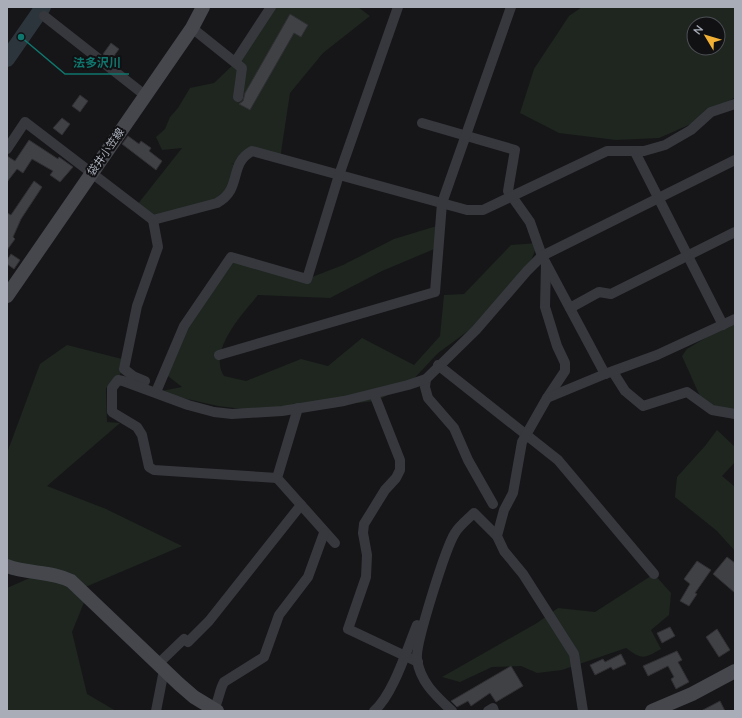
<svg xmlns="http://www.w3.org/2000/svg" width="742" height="718" font-family="'Nunito Sans','Noto Sans JP',sans-serif">
<style>
.green{fill:#1e261f;fill-rule:evenodd}
.lines{fill:none;stroke-linecap:round;stroke-linejoin:round}
.river{stroke:#2c353c;stroke-width:16}
.building{fill:#404145;stroke:#303034}
.street{stroke:#37383d;stroke-width:10}
.secondary{stroke:#45474d;stroke-width:14}
.labels{text-anchor:middle;dominant-baseline:central;stroke-width:4;stroke-linejoin:round;paint-order:stroke}
.street-label{font-size:11px;fill:#a8adb8;stroke:#111113}
.leader{fill:none;stroke:#0f766e;stroke-width:1.5}
.callout-dot{fill:#0f766e;stroke:#111113;stroke-width:1.5}
.callout-label{font-size:12px;text-anchor:middle;font-weight:bold;fill:#0f766e;stroke:#111113;stroke-width:4;stroke-linejoin:round;paint-order:stroke}
</style>
<rect width="100%" height="100%" fill="#161618"/>
<!-- green -->
<g class="green">
<polygon points="271,7 358,7 370,16 323,53 290,93 280,159 252,151 238,165 231,163 235,165 232,187 217,203 153,220 137,205 182,148 162,150 156,137 165,129 170,117 178,108 190,88 214,83 235,63"/>
<path d="M 582,7 L 735,7 L 735,97 L 707,117 L 659,138 L 616,140 L 559,133 L 520,113 L 534,69 L 569,16 ZM 694,24 L 718,24 L 718,48 L 694,48 Z"/>
<path d="M 440,225 L 439,247 L 382,271 L 330,298 L 258,295 C 244,312 217,341 220,365 C 220,368 222,373 224,376 L 246,381 L 301,359 L 328,366 L 362,338 L 414,365 L 440,336 L 444,295 L 464,294 L 511,245 L 538,243 L 527,271 L 486,318 L 438,353 L 408,385 L 376,401 L 267,412 L 218,406 L 156,392 L 182,387 L 164,373 L 189,319 L 231,257 L 307,279 L 343,265 L 394,239 Z"/>
<polygon points="735,320 735,414 703,403 682,356 687,349"/>
<polygon points="67,345 126,360 118,380 106,388 107,422 120,423 47,486 106,509 182,546 83,588 87,595 72,632 87,694 116,711 7,711 7,588 34,576 7,563 7,453 40,364"/>
<polygon points="717,430 735,447 735,462 722,476 735,487 735,551 717,531 675,497 677,477 705,446"/>
<path d="M 654,574 L 671,593 L 669,615 L 651,630 L 661,649 C 643,659 643,660 626,648 L 562,670 L 537,673 L 521,666 L 492,667 L 460,682 L 442,677 L 537,623 L 558,608 L 595,612 Z"/>
</g>
<g class="lines">
<!-- river -->
<polyline class="river" points="7,59 43,7"/>
</g>
<!-- building -->
<g class="building">
<polygon points="290,14 308,25 301,37 294,33 250,110 239,104 243,101 245,93"/>
<polygon points="111,43 119,49 111,60 103,54"/>
<polygon points="80,95 88,101 80,112 72,106"/>
<polygon points="62,118 70,124 62,135 53,128"/>
<polygon points="128,136 139,144 141,141 151,148 149,151 162,161 156,170 122,144"/>
<polygon points="29,140 58,159 59,157 73,167 60,182 50,175 53,171 32,159 23,173 17,169 7,182 7,156 15,161"/>
<polygon points="34,181 42,187 21,219 13,237 15,239 7,250 7,213 11,215"/>
<polygon points="11,254 20,260 14,269 7,264 7,260"/>
<polygon points="727,557 735,563 735,593 713,574"/>
<polygon points="697,561 711,570 695,593 697,594 689,606 680,601 690,584 684,579"/>
<polygon points="670,627 675,636 662,643 657,633"/>
<polygon points="717,629 730,650 719,657 706,637"/>
<polygon points="677,651 682,660 678,662 689,682 676,689 671,679 674,677 668,666 648,676 643,666"/>
<polygon points="621,654 626,664 613,670 611,667 595,675 590,665 603,659 605,662"/>
<polygon points="511,666 523,686 496,702 490,693 471,706 468,701 457,707 451,701"/>
<polygon points="720,701 725,711 701,711"/>
</g>
<g class="lines">
<!-- street -->
<g class="street">
<polyline points="44,16 146,96"/>
<polyline points="192,28 242,68 238,97"/>
<polyline points="235,62 271,7"/>
<polyline points="422,123 515,150 508,191 530,222 542,256 605,374"/>
<path d="M 7,149 L 25,122 L 153,220 L 217,203 C 243,189 228,164 252,151 L 467,210 L 483,210 L 607,151 L 644,151 L 665,145 L 691,130 L 711,112 L 735,104"/>
<polyline points="635,152 723,325"/>
<polyline points="546,264 545,307 557,346 565,363 565,371 547,398"/>
<polyline points="570,308 599,292 611,294 735,232"/>
<polyline points="219,355 435,292 442,203 511,7"/>
<polyline points="438,365 558,460 654,574"/>
<polyline points="613,372 625,391 643,406 687,392 712,410 735,414"/>
<polyline points="426,379 425,387 428,398 454,428 468,460 493,504"/>
<polyline points="145,381 133,376 124,369 137,306 158,247 153,220"/>
<polyline points="156,392 184,326 231,257 307,279 339,175 398,7"/>
<polyline points="374,394 400,460 400,470 396,478 385,490 364,524 363,533 367,555 366,577 348,629 418,662"/>
<polyline points="298,408 277,478 335,543"/>
<polyline points="277,478 154,470 149,467 142,435 137,427 112,412 112,388 118,380 123,381 188,405 214,412 232,414 282,411 344,401 408,385 426,379 476,330 527,271 542,256 735,160"/>
<polyline points="158,664 184,639 188,642 209,621 301,505"/>
<path d="M 214,709 C 219,700 219,691 224,682 L 264,657 L 279,615 L 308,577 L 324,533"/>
<polyline points="156,711 164,670"/>
<path d="M 374,711 C 393,695 407,649 417,625 L 419,626"/>
<path d="M 452,711 C 436,696 420,682 417,659 C 415,644 446,547 455,533 C 459,526 468,519 474,513 L 497,536"/>
<polyline points="488,711 493,708 494,711"/>
<polyline points="583,711 574,654 523,574 504,551 497,536 504,510 513,493 522,442 547,398 605,374 657,355 735,319"/>
</g>
<!-- secondary -->
<g class="secondary">
<polyline points="7,296 192,28 203,7"/>
<path d="M 7,566 C 28,574 52,571 71,581 L 179,684 L 194,697 L 217,711"/>
<polyline points="652,711 692,694 735,671"/>
</g>
</g>
<g class="labels">
<!-- street labels -->
<g class="street-label">
<text transform="translate(106 152) rotate(-55)">袋井小笠線</text>
</g>
</g>
<!-- callouts -->
<path class="leader" d="M21 37L65 74H129"/>
<circle class="callout-dot" cx="21" cy="37" r="4"/>
<g class="callout-label">
<text x="97" y="67">法多沢川</text>
</g>
<!-- border -->
<rect width="742" height="718" fill="none" stroke="#a8adb8" stroke-width="16"/>
<!-- north arrow -->
<g transform="translate(706 36) rotate(308)"><circle r="19" fill="#111113" stroke="#4d4f55"/>
<path d="M0-3L7 15L0 10L-7 15Z" fill="#f2b134"/>
<text y="-6" font-size="11" font-weight="bold" text-anchor="middle" fill="#a8adb8">N</text>
</g>
</svg>
